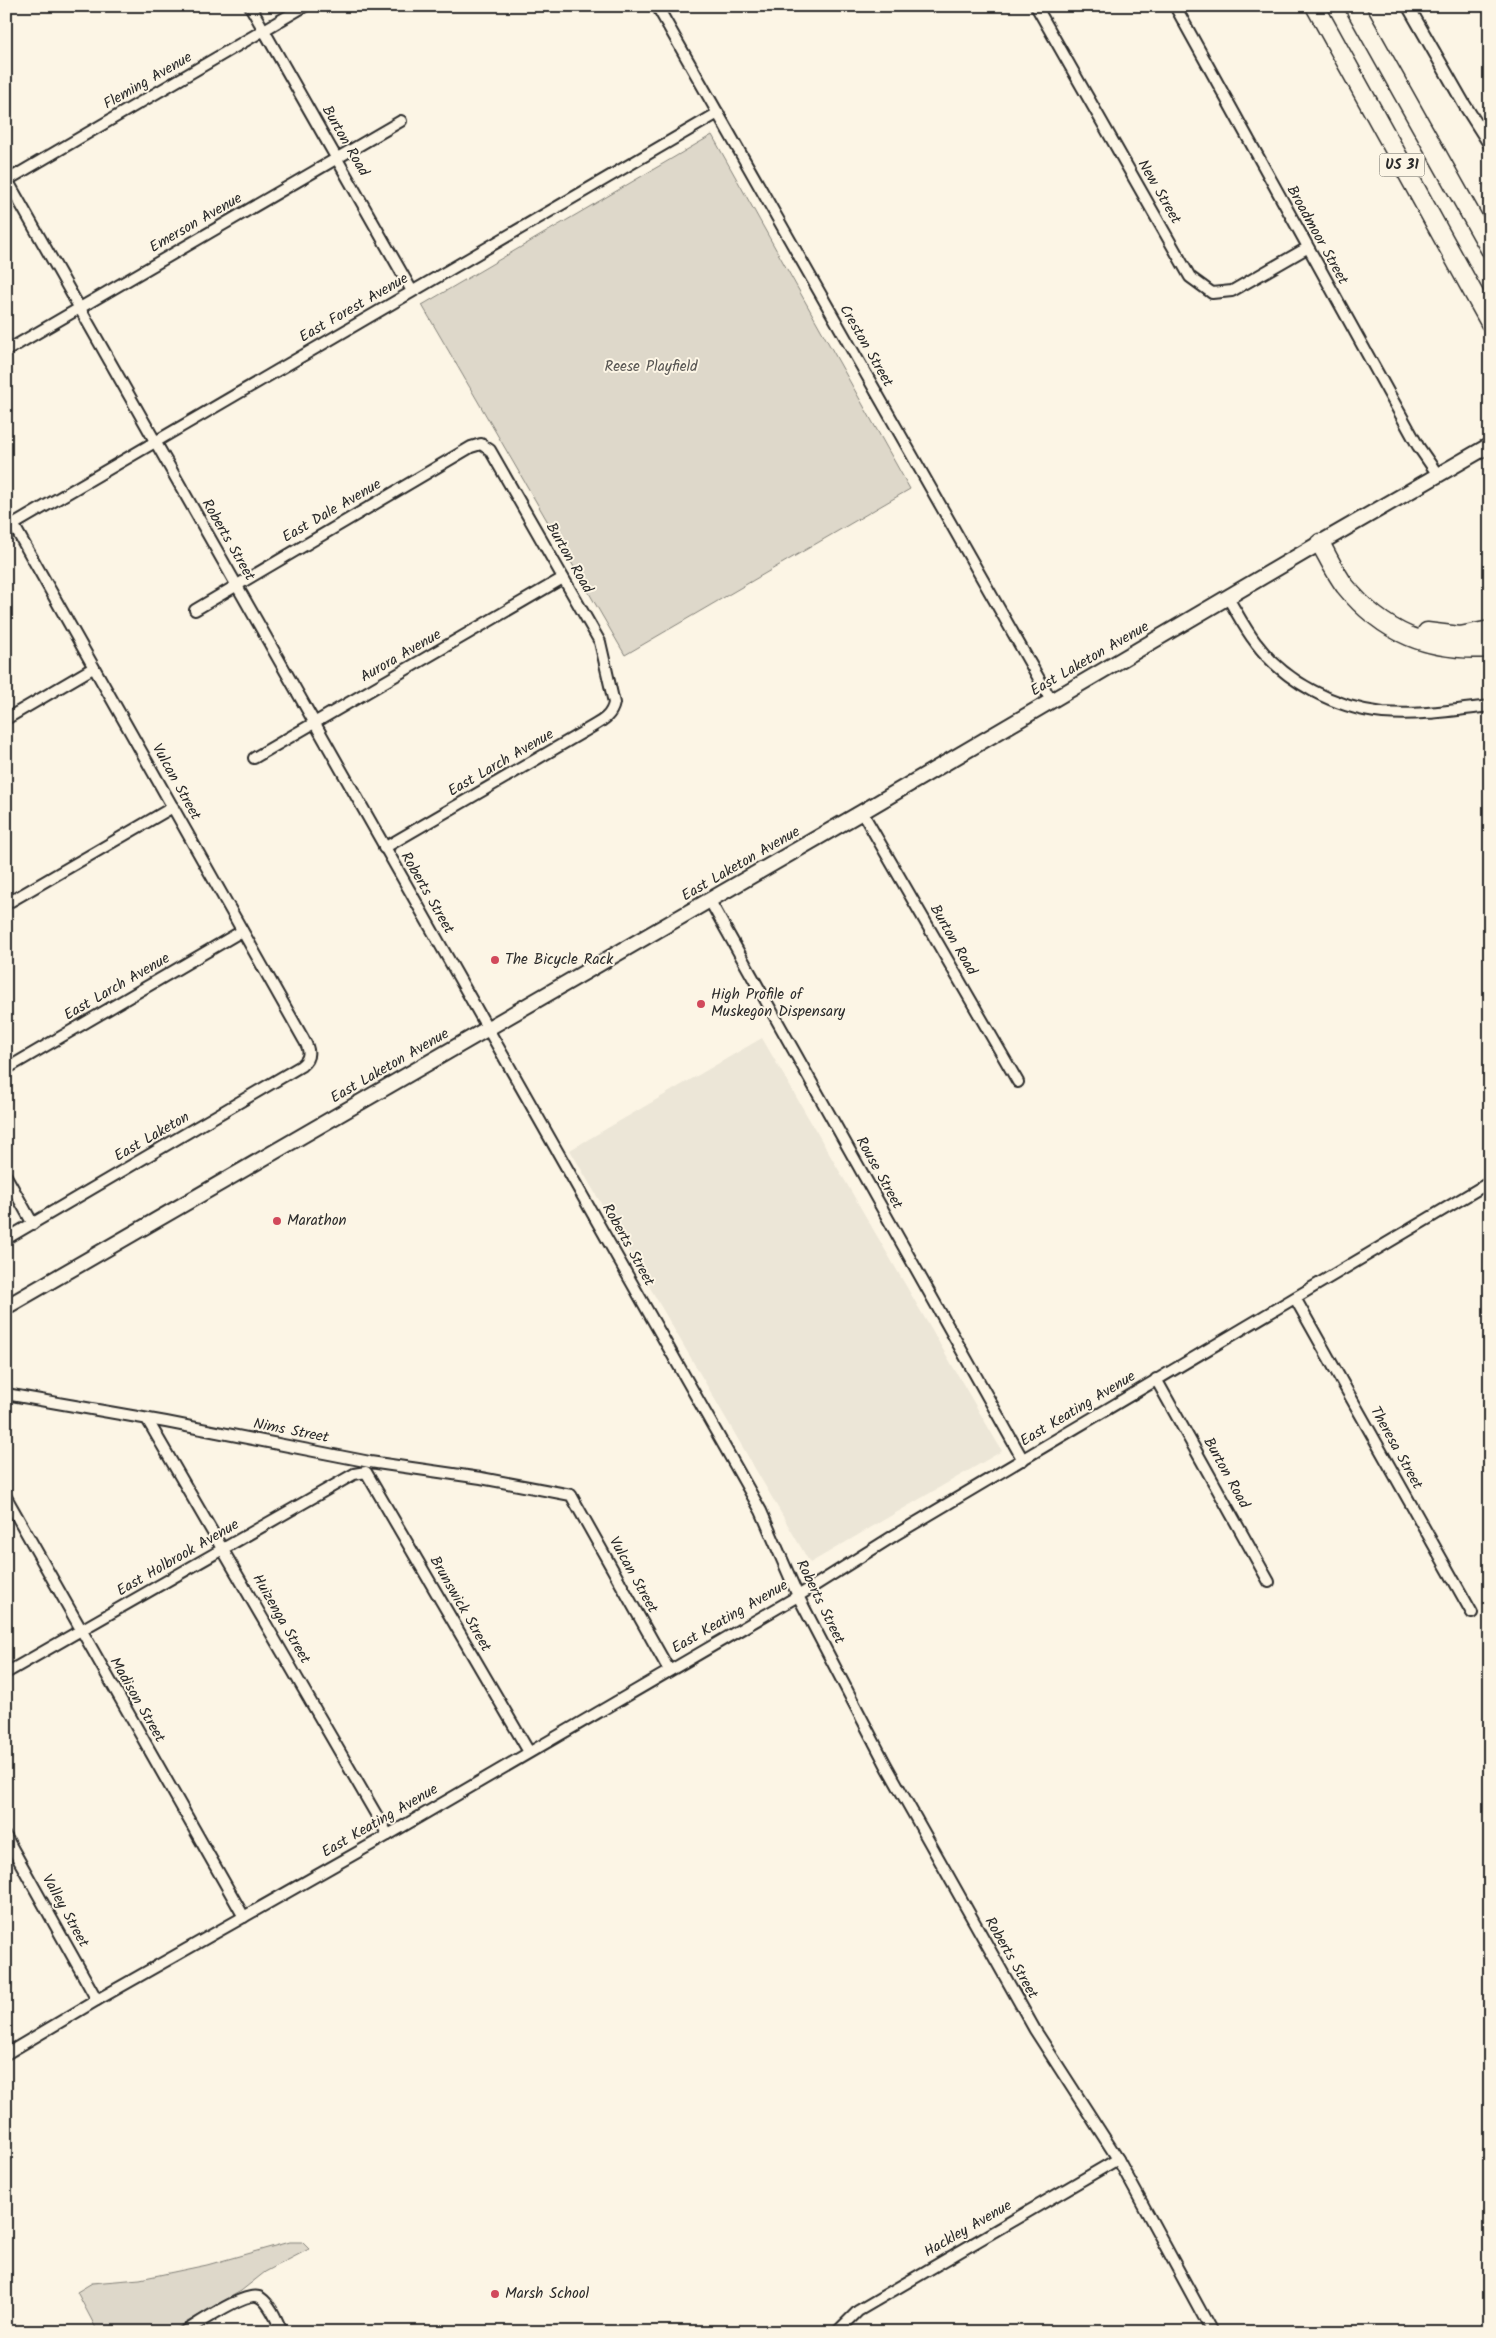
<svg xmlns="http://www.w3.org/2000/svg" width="1496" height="2338" font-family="Kalam,sans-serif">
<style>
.built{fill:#ece6d7}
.green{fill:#ded8ca;stroke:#84827a}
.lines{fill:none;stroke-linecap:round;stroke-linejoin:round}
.minor-casing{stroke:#2b2b2b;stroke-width:14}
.tertiary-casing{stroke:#2b2b2b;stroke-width:15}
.secondary-casing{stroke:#2b2b2b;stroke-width:18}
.motorway-casing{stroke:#2b2b2b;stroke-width:21}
.minor{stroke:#fcf5e5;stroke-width:10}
.tertiary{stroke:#fcf5e5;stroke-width:11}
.secondary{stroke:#fcf5e5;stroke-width:14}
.motorway{stroke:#fcf5e5;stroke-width:18}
.poi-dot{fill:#d1495b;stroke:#fcf5e5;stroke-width:2}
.labels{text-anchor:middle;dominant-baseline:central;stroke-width:4;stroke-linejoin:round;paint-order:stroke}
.shield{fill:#fcf5e5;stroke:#6a6863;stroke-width:1}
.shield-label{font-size:14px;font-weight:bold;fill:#2b2b2b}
.street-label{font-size:15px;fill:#2b2b2b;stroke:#fcf5e5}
.park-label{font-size:15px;fill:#585653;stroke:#fcf5e5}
.poi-label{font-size:15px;fill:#2b2b2b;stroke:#fcf5e5;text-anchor:start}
</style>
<rect width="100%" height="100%" fill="#fcf5e5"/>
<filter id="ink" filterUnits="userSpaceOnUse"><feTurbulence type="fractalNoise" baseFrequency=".02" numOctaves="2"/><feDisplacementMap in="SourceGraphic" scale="10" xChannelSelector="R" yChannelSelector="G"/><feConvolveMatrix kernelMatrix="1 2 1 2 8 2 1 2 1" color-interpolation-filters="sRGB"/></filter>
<g filter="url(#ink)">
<!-- built -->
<polygon class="built" points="762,1038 1002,1451 810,1563 570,1150"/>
<!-- green -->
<g class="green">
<polygon points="712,135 910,489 625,655 422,305"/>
<polygon points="289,2242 302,2242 309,2249 265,2272 241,2291 170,2332 98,2332 77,2292 92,2283 140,2279 207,2265"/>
</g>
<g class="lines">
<!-- minor casing -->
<g class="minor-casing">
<g id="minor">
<polyline points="250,6 412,291"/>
<polyline points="657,6 1051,700"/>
<polyline points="1036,6 1190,277 1212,293 1232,291 1307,248"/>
<polyline points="1175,6 1418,446 1438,475"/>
<polyline points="6,178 761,1511 798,1596 886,1765 1035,2030 1118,2159 1212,2332"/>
<polyline points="6,181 305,6"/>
<polyline points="6,351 401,121"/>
<polyline points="6,529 718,113"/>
<path d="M 1228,598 C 1237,613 1245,629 1256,643 C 1285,682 1336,708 1383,713 C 1419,716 1455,710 1490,706"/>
<path d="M 195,610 L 471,447 L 481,444 L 490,450 L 600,642 L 614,703 C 611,719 597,723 585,731 L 384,848"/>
<polyline points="6,719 93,668"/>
<polyline points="254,758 563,578"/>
<polyline points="862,812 1018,1082"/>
<polyline points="710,901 1023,1460"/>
<polyline points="6,904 173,807"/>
<polyline points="6,1069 242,931"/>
<polyline points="6,1176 33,1224"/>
<path d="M 6,1239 L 301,1066 C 311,1058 310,1050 304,1040 L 13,524"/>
<polyline points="1295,1298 1472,1613"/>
<polyline points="1156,1379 1269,1582"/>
<polyline points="6,1394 166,1422 370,1462 481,1478 571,1495 669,1670"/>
<polyline points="147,1419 388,1835"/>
<polyline points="6,1497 244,1917"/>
<polyline points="6,1673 354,1474 366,1472 529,1752"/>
<polyline points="6,1837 97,2000"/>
<polyline points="6,2054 97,2000 388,1835 798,1596 895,1535 1490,1182"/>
<path d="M 184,2332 C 198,2324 249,2288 261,2298 C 271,2305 277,2321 282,2332"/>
<polyline points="837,2332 858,2311 1118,2159"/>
</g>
</g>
<!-- tertiary casing -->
<g class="tertiary-casing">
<polyline id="tertiary" points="1408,6 1464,104 1490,145"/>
</g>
<!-- secondary casing -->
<g class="secondary-casing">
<polyline id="secondary" points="6,1307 862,812 1320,543 1490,445"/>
</g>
<!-- motorway casing -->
<g class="motorway-casing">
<g id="motorway">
<polyline points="1315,6 1490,323"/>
<polyline points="1354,6 1490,249"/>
<path d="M 1320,543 C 1328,557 1335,573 1345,586 C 1383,633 1429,652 1490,648"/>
<polyline points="1427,632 1460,636 1490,630"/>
</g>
</g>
<!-- minor -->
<use href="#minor" class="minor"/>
<!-- tertiary -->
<use href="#tertiary" class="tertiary"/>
<!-- secondary -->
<use href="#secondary" class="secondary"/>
<!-- motorway -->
<use href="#motorway" class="motorway"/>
</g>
</g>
<!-- markers -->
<g class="poi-dot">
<circle cx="495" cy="960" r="5"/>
<circle cx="701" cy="1004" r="5"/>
<circle cx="277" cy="1221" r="5"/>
<circle cx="495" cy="2294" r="5"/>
</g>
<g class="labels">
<!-- shield labels -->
<rect class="shield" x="1379.5" y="153.5" width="45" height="23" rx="4"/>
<g class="shield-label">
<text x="1402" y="165">US 31</text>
</g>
<!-- street labels -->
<g class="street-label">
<text transform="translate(148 81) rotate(-30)">Fleming Avenue</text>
<text transform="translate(345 141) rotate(60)">Burton Road</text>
<text transform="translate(1159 192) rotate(60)">New Street</text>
<text transform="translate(196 223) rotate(-30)">Emerson Avenue</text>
<text transform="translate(1317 235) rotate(61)">Broadmoor Street</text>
<text transform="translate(354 308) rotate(-30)">East Forest Avenue</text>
<text transform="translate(866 346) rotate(60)">Creston Street</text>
<text transform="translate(332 511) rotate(-30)">East Dale Avenue</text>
<text transform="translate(228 540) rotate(60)">Roberts Street</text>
<text transform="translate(569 558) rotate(60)">Burton Road</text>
<text transform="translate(401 656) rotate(-30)">Aurora Avenue</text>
<text transform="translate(1090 659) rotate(-30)">East Laketon Avenue</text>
<text transform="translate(501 763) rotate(-30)">East Larch Avenue</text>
<text transform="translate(176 782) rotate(61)">Vulcan Street</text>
<text transform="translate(741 864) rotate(-30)">East Laketon Avenue</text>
<text transform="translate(427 893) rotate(60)">Roberts Street</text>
<text transform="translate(953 940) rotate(60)">Burton Road</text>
<text transform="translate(117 987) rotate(-30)">East Larch Avenue</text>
<text transform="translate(390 1066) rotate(-30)">East Laketon Avenue</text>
<text transform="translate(152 1137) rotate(-30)">East Laketon</text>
<text transform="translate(879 1173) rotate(61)">Rouse Street</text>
<text transform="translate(628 1245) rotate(61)">Roberts Street</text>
<text transform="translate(1078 1409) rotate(-31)">East Keating Avenue</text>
<text transform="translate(291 1431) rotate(11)">Nims Street</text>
<text transform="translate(1396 1448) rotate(61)">Theresa Street</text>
<text transform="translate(1226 1473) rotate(61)">Burton Road</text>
<text transform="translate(178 1558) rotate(-30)">East Holbrook Avenue</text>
<text transform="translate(633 1575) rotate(61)">Vulcan Street</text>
<text transform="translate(820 1602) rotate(64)">Roberts Street</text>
<text transform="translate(460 1604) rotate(60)">Brunswick Street</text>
<text transform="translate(730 1617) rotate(-30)">East Keating Avenue</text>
<text transform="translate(281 1619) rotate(60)">Huizenga Street</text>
<text transform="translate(137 1700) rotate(60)">Madison Street</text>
<text transform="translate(380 1821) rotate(-30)">East Keating Avenue</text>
<text transform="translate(65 1911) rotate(61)">Valley Street</text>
<text transform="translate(1011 1958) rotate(60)">Roberts Street</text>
<text transform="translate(968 2229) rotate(-30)">Hackley Avenue</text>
</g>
<!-- park labels -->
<g class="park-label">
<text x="651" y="367">Reese Playfield</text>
</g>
<!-- poi labels -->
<g class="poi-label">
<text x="505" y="960">The Bicycle Rack</text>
<text x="711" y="995">High Profile of<tspan x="711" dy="17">Muskegon Dispensary</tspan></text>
<text x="287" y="1221">Marathon</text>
<text x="505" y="2294">Marsh School</text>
</g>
</g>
<!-- margin -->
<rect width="1496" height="2338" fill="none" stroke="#fcf5e5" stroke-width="25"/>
<rect x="12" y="12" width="1471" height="2313" fill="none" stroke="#2b2b2b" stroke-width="2" filter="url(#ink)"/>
</svg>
